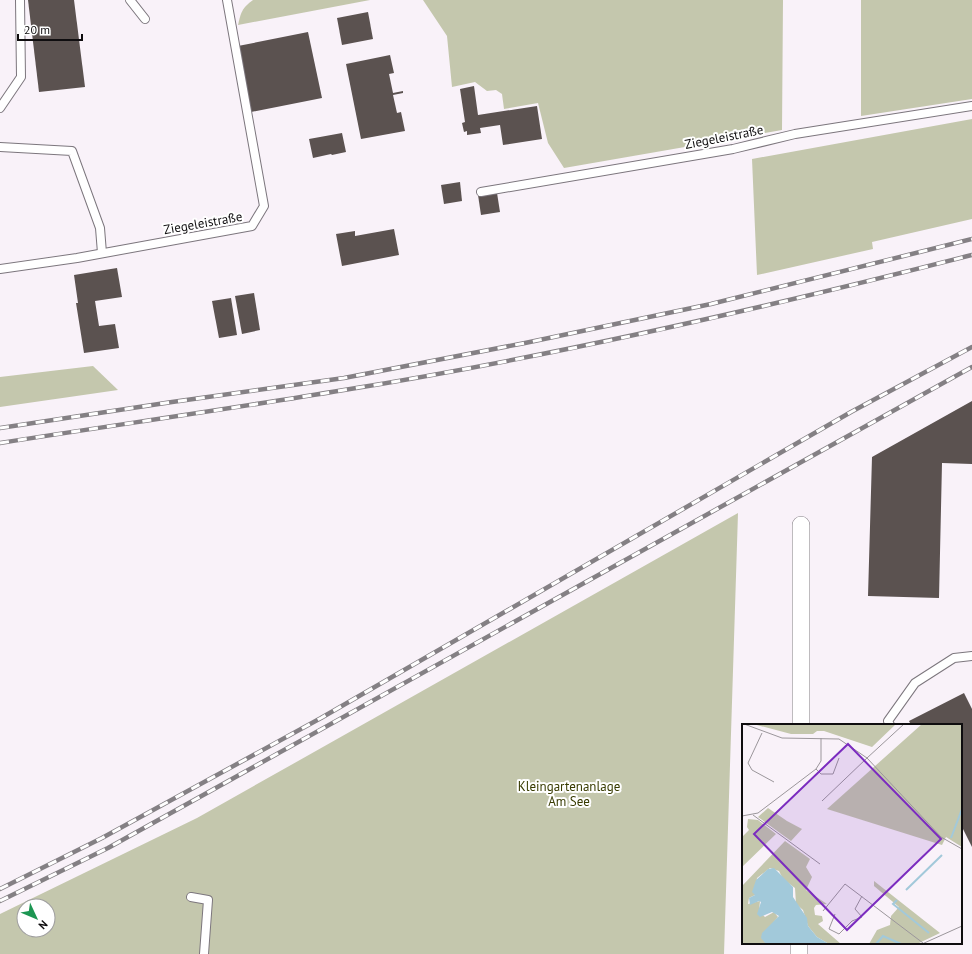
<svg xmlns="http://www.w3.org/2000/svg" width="972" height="954" font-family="'PT Sans',sans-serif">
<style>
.green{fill:#c4c7ad;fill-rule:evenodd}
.building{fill:#5b5250}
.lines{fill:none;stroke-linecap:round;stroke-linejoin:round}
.service-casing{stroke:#7c767d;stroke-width:10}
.minor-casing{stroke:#7c767d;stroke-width:18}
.service{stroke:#fff;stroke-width:8}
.minor{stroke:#fff;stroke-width:17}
.rail-casing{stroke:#848084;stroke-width:4.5}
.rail{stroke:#fff;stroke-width:3;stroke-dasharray:9;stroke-linecap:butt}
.labels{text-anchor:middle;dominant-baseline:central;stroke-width:4;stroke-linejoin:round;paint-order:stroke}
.street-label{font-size:13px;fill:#0f0d0f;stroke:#fff}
.park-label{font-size:13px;fill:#383b00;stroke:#fff}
.inset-river{fill:none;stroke:#a2c9da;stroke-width:2}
.inset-road{fill:none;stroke:#9b969b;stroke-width:1}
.view{fill:#7b2cbf;fill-opacity:0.15;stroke:#7b2cbf;stroke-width:2}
.inset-edge{fill:none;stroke:#0f0d0f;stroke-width:2}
</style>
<rect width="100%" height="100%" fill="#f9f2f9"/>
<!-- green -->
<g class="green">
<path d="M 253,0 L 370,0 L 238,25 C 241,12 242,8 253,0 Z"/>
<polygon points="423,0 783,0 782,130 564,168 548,143 538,103 504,109 502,94 496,90 487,91 475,82 452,87 447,36"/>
<polygon points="861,0 972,0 972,99 861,116"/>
<polygon points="972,119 972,219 872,242 873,249 757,275 752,159"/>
<polygon points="93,366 118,390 0,407 0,377"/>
<path d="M 738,513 L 724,954 L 0,954 L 0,914 L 197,818 ZM 24,906 L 48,906 L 48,930 L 24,930 Z"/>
</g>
<!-- building -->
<g class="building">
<polygon points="28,0 74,0 85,87 39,92"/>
<polygon points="368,12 373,39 342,45 337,18"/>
<polygon points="308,32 322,98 251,112 238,46"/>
<polygon points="390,55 394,73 389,74 393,93 403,91 403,93 393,95 397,113 401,112 405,131 361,139 346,64"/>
<polygon points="474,86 478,115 537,106 542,139 503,145 500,125 480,128 481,133 467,135 467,131 464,132 462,123 465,122 460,89"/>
<polygon points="342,133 346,152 332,155 331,154 313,158 309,139"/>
<polygon points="460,182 462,201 444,204 441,185"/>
<polygon points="497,193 500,212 481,215 478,195"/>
<polygon points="394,229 399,255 342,266 336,234 355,231 355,236"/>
<polygon points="117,268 122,297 95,301 99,326 115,324 119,348 84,353 76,303 78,303 74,275"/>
<polygon points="254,293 260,330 242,334 235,296"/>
<polygon points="231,298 237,335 219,338 212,301"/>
<polygon points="972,401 972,464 942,463 939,598 868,596 872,457"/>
<polygon points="964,693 972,709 972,847 961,825 961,725 911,725 909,721"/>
</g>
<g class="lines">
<!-- service casing -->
<g class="service-casing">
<g id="service">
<polyline points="130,0 145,19"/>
<polyline points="0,108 21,77 20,0"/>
<polyline points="0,147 72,151 100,228 102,253"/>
<polyline points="481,192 733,149 795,134 972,106"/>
<polyline points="0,269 77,258 252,226 264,206 227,0"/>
<polyline points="890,725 888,721 915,683 954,658 972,656"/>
<polyline points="191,897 208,900 204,954"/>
</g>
</g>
<!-- minor casing -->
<g class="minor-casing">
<g id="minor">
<polyline points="801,725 801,525"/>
<polyline points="799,954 799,943"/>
</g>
</g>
<!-- service -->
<use href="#service" class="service"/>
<!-- minor -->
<use href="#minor" class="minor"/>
<!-- rail casing -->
<g class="rail-casing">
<g id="rail">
<polyline points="0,428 172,402 344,378 525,343 711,304 972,239"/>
<path d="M 0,443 C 115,425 230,409 344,390 C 556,356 765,308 972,255"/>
<polyline points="0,889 102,838 321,718 851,412 972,347"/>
<polyline points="0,901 108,848 972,367"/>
</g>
</g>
<!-- rail -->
<use href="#rail" class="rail"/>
</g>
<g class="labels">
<!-- street labels -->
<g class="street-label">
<text transform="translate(724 137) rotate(-11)">Ziegeleistraße</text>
<text transform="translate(203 223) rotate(-10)">Ziegeleistraße</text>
</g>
<!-- park labels -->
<g class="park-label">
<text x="569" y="786">Kleingartenanlage<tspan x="569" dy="15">Am See</tspan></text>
</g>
</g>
<!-- overview -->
<g transform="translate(742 724)">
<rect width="220" height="220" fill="#f9f2f9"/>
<path d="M 11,0 L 154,0 L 130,23 L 82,7 L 75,7 L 71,10 L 49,10 ZM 180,0 L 220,0 L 220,123 L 204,113 L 200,121 L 85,85 ZM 26,84 L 45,97 L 60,105 L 49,117 L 16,93 ZM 6,95 L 16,96 L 34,110 L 0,143 L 0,113 L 7,106 L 5,103 ZM 43,117 L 68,135 L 64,143 L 70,153 L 64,166 L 85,180 L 74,181 L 72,184 L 73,191 L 80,192 L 81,197 L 76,200 L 99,220 L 87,220 L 75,213 L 66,202 L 61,186 L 54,180 L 53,164 L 41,155 L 37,147 L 28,144 L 15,154 L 13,171 L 7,174 L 6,180 L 18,177 L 17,187 L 23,193 L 32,188 L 36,193 L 20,212 L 24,220 L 0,220 L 0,162 ZM 132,157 L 198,209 L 175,220 L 127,220 L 135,206 L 148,201 L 149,192 L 157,183 L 132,162 Z" fill="#c4c7ad"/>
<path d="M 32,144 L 51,163 L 51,173 L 65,194 L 66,202 L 75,213 L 87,220 L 24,220 L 19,214 L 20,209 L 37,192 L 30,188 L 18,193 L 15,190 L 19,178 L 17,177 L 8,181 L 7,174 L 13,171 L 10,168 L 14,156 L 26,145 Z" fill="#a2c9da"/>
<path class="inset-river" d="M 209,114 L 220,85M 164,166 L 200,131M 155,176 L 151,180 L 187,209M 134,220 L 141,212 L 159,220"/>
<path class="inset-road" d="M 2,0 L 40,14 L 97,15 L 125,34 L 162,0M 20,9 L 6,39 L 10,46 L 32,58M 74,45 L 79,50 L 91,50 L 97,34M 80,77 L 125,34 L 199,113 L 220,125M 11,91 L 78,140M 0,92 L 16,89 L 74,45 L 79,37 L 79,14M 81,187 L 103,160 L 181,219M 93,190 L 87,205 L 97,210 L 110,197 L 120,193 L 113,185 L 120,172M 180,220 L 220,202"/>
<path class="view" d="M 106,20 L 199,115 L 105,206 L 12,110 Z"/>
<rect width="220" height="220" class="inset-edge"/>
</g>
<!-- north arrow -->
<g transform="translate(36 918) rotate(134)"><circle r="19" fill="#ffffff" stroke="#9f9e9f"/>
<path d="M0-3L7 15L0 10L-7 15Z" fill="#1c9652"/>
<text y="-6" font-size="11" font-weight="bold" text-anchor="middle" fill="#0f0d0f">N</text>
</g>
<!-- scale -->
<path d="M18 34v6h64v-6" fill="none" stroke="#0f0d0f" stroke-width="2"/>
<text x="24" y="34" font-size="12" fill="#0f0d0f" stroke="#ffffff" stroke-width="3" paint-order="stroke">20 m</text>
</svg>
